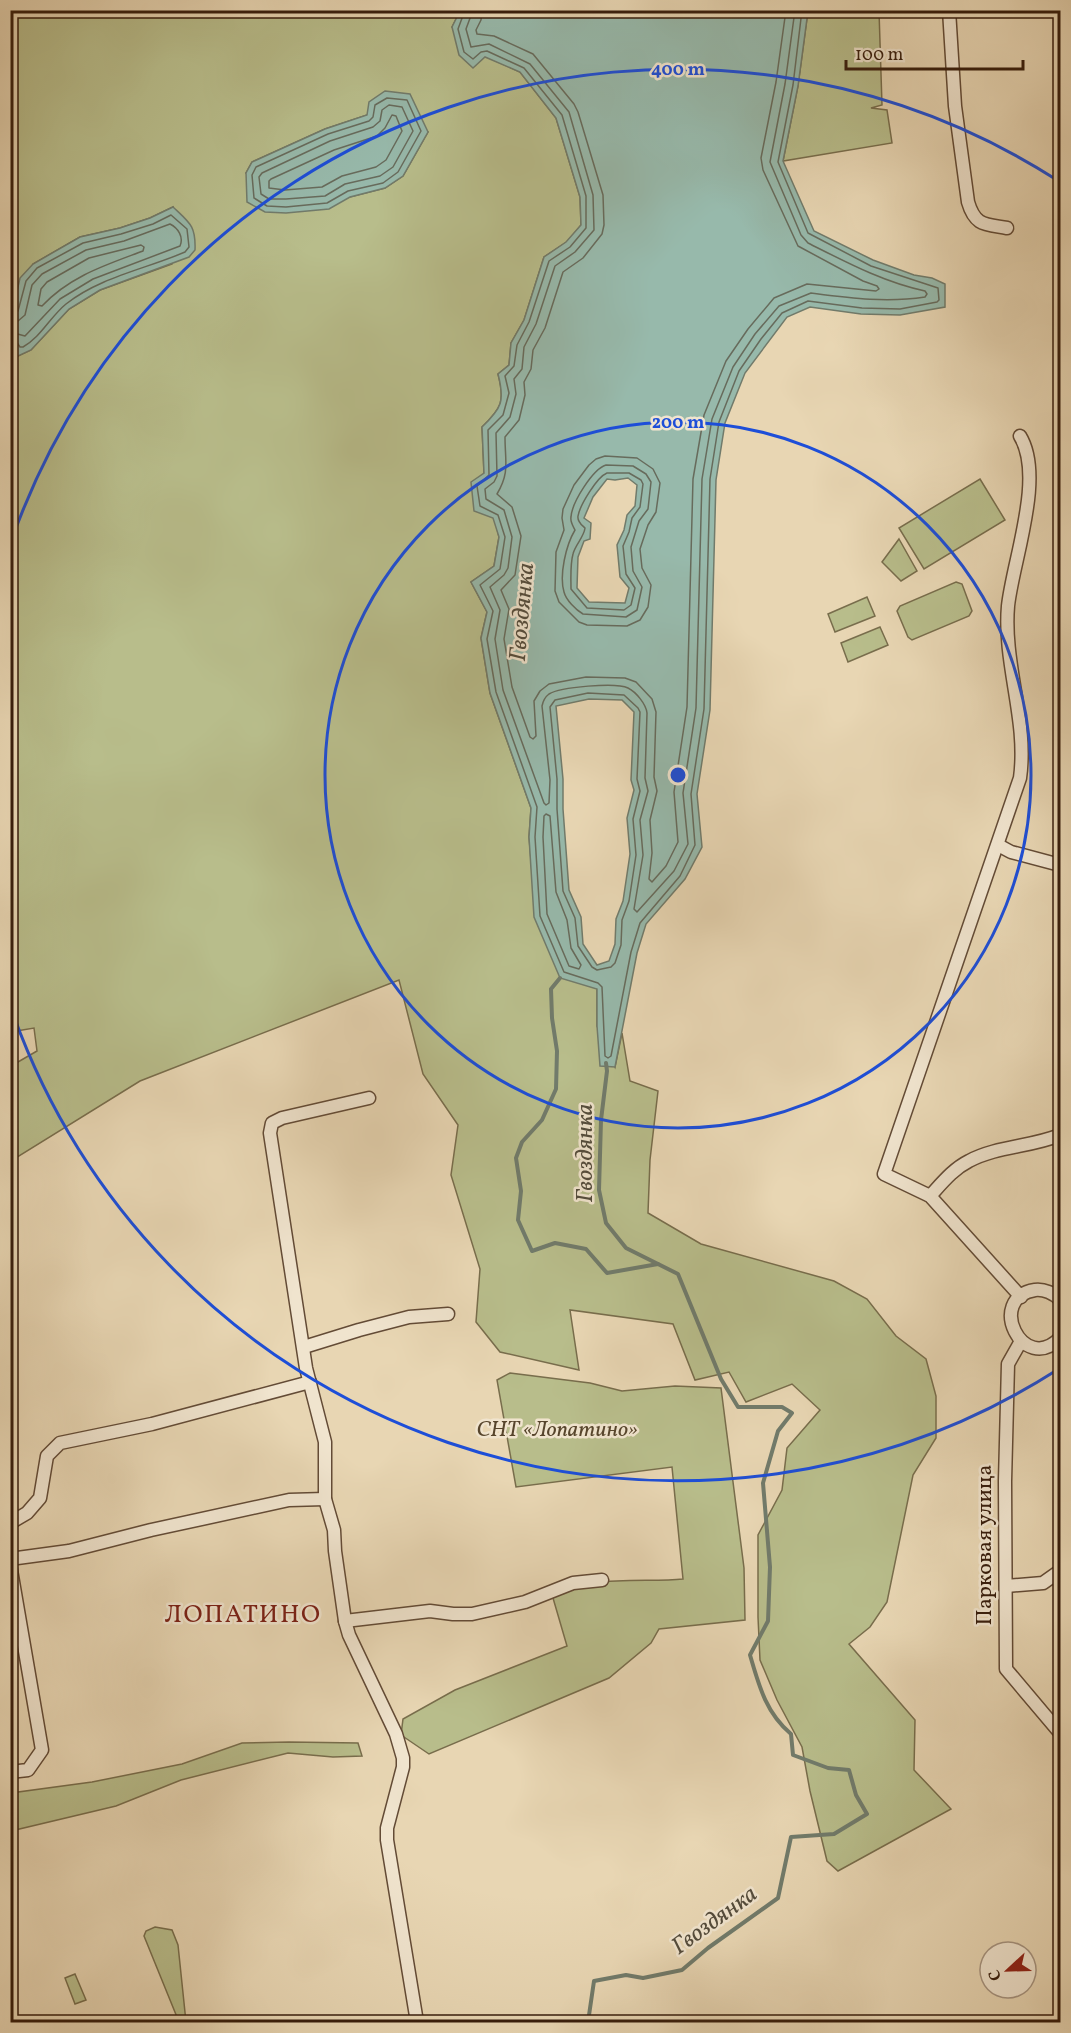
<svg xmlns="http://www.w3.org/2000/svg" width="1071" height="2033" font-family="Vollkorn,serif">
<style>
.green{fill:#b8bd8b;stroke:#786d4c;stroke-width:1.5;fill-rule:evenodd}
.water{fill:#97b9ab;stroke:#717b6b;stroke-width:1.5;fill-rule:evenodd}
.lines{fill:none;stroke-linecap:round;stroke-linejoin:round}
.shore{stroke:#676b5c;stroke-width:1.5}
.stream{stroke:#717b6b;stroke-width:4}
.street-casing{stroke:#634b36;stroke-width:15}
.street{stroke:#f0e4ce;stroke-width:12}
.ring{fill:none;stroke:#1d4ed8;stroke-width:3}
.labels{text-anchor:middle;dominant-baseline:central;stroke-width:5;stroke-linejoin:round;paint-order:stroke}
.park-label{font-size:22px;font-style:italic;fill:#57452c;stroke:#f0e4ce}
.street-label{font-size:22px;fill:#371d0c;stroke:#f0e4ce}
.water-label{font-size:24px;font-style:italic;fill:#544c3c;stroke:#f0e4ce}
.quarter-label{font-size:26px;letter-spacing:1.5px;fill:#7a1f14;stroke:#f0e4ce}
.centre{fill:#1d4ed8;stroke:#f0e4ce;stroke-width:3}
.ring-label{font-size:18px;text-anchor:middle;font-weight:bold;fill:#1d4ed8;stroke:#f0e4ce;stroke-width:5;stroke-linejoin:round;paint-order:stroke}
</style>
<rect width="100%" height="100%" fill="#e8d6b3"/>
<filter id="stains"><feTurbulence type="fractalNoise" baseFrequency=".00333" numOctaves="4"/><feColorMatrix values="0 0 0 0 .2 0 0 0 0 .09 0 0 0 0 .02 0 0 0 .5 -.17"/></filter>
<radialGradient id="worn" r=".72"><stop offset=".6" stop-color="#630" stop-opacity="0"/><stop offset="1" stop-color="#630" stop-opacity=".3"/></radialGradient>
<!-- green -->
<g class="green">
<path d="M 315,10 L 460,11 L 452,27 L 485,56 L 520,72 L 556,118 L 580,197 L 581,225 L 567,242 L 544,257 L 524,320 L 511,343 L 509,365 L 498,374 C 505,401 502,408 482,427 L 484,474 L 499,537 L 494,566 L 471,582 L 487,612 L 481,638 L 490,693 L 531,808 L 529,837 L 532,872 L 597,989 L 597,1026 L 615,1067 L 622,1033 L 630,1081 L 658,1091 L 650,1160 L 648,1213 L 701,1244 L 834,1281 L 867,1299 L 896,1336 L 926,1359 L 936,1396 L 936,1438 L 913,1475 L 887,1602 L 870,1627 L 849,1644 L 915,1720 L 914,1770 L 951,1809 L 838,1871 L 827,1861 L 810,1791 L 802,1747 L 777,1700 L 760,1660 L 758,1617 L 758,1535 L 782,1490 L 787,1448 L 820,1410 L 792,1384 L 746,1402 L 729,1372 L 695,1380 L 673,1324 L 570,1310 L 579,1370 L 500,1352 L 476,1322 L 480,1269 L 451,1175 L 458,1125 L 423,1074 L 399,980 L 140,1081 L 11,1161 L 11,1066 L 37,1051 L 34,1028 L 10,1032 L 11,11 ZM 367,115 L 428,132 L 403,176 L 385,188 L 350,197 L 246,173 L 252,162 L 325,129 ZM 173,207 L 172,264 L 100,290 L 69,309 L 31,350 L 16,357 L 11,336 L 13,309 L 33,264 L 80,237 L 120,228 L 150,218 Z"/>
<polygon points="808,11 879,11 882,105 871,108 887,110 892,143 783,161 798,86"/>
<polygon points="980,479 1005,520 924,569 899,528"/>
<polygon points="899,539 917,571 901,581 882,562"/>
<polygon points="956,582 962,584 972,611 969,616 912,640 908,637 897,611 900,606"/>
<polygon points="867,597 875,616 835,632 828,614"/>
<polygon points="880,627 888,645 848,662 841,643"/>
<path d="M 510,1373 L 590,1383 L 622,1391 L 675,1386 L 721,1388 L 744,1568 L 745,1620 L 659,1629 L 651,1643 L 609,1678 L 429,1754 L 401,1735 L 403,1719 L 455,1690 L 567,1646 L 553,1598 C 585,1574 644,1583 683,1579 L 672,1467 L 516,1487 L 497,1380 Z"/>
<polygon points="289,1742 358,1743 362,1756 333,1757 288,1753 181,1780 116,1806 11,1831 11,1793 92,1782 182,1764 242,1743"/>
<polygon points="155,1927 172,1930 178,1945 186,2022 179,2022 144,1936 146,1931"/>
<polygon points="75,1974 86,2000 75,2004 65,1978"/>
</g>
<!-- water -->
<g class="water">
<path d="M 460,11 L 808,11 L 798,86 L 783,161 L 814,231 L 873,260 L 914,275 L 932,278 L 945,284 L 945,307 L 900,315 L 861,314 L 810,307 L 787,317 L 745,373 L 725,423 L 716,480 L 710,710 L 697,794 L 702,847 L 685,879 L 646,924 L 637,953 L 615,1067 L 600,1066 L 597,1026 L 597,989 L 560,978 L 534,917 L 529,837 L 531,808 L 490,693 L 481,638 L 487,612 L 471,582 L 494,566 L 499,537 L 493,518 L 474,511 L 471,482 L 484,473 L 482,427 C 502,408 505,401 498,374 L 509,365 L 511,343 L 524,320 L 544,257 L 566,242 L 581,225 L 580,197 L 556,118 L 520,72 L 485,57 L 473,68 L 459,55 L 452,27 ZM 628,478 L 637,485 L 635,506 L 627,515 L 624,530 L 617,545 L 620,577 L 629,588 L 625,603 L 589,602 L 577,588 L 578,557 L 584,541 L 590,539 L 591,523 L 584,518 L 593,497 L 607,479 L 615,480 ZM 589,699 L 622,700 L 634,712 L 631,780 L 634,790 L 627,818 L 630,854 L 623,901 L 616,919 L 615,944 L 609,961 L 597,965 L 583,944 L 581,917 L 569,890 L 563,809 L 563,779 L 556,706 Z"/>
<polygon points="385,91 410,94 428,132 403,176 385,188 350,197 329,209 286,213 265,212 247,202 246,173 252,162 325,129 367,115 369,102"/>
<path d="M 173,207 C 190,223 196,226 195,250 L 189,257 L 100,290 L 69,309 L 31,350 L 16,357 L 11,336 L 13,309 L 20,278 L 33,264 L 80,237 L 120,228 L 150,218 Z"/>
</g>
<g class="lines">
<!-- shore -->
<g class="shore">
<polyline points="465,10 458,29 464,52 473,59 481,52 487,51 524,68 562,115 586,196 586,228 570,247 549,261 529,322 517,345 514,366 505,376 509,393 503,415 488,430 489,475 477,486 480,506 498,515 505,537 500,569 480,585 493,611 487,639 496,692 537,807 535,837 540,916 564,972 598,983 602,987 605,1056 608,1058 611,1056 631,952 640,923 680,876 695,845 691,794 704,709 710,479 719,422 739,371 761,339 782,313 808,301 862,308 900,309 937,302 939,300 938,288 871,266 808,233 778,162 793,85 802,10"/>
<path d="M 473,10 L 466,29 L 471,47 L 489,44 L 530,64 L 569,112 L 593,195 L 594,230 L 575,252 L 555,266 L 536,324 L 524,347 L 522,369 L 514,379 L 516,394 L 510,417 L 496,433 L 497,476 L 494,482 L 485,489 L 486,499 L 504,510 L 512,537 L 508,568 L 504,575 L 490,587 L 500,610 L 495,639 L 503,690 L 544,803 L 546,805 L 549,803 L 550,780 L 542,706 C 543,701 545,697 549,694 C 560,687 616,682 628,688 C 636,692 646,704 647,713 L 645,778 L 648,791 L 640,820 L 643,855 L 634,909 L 637,912 L 674,871 L 688,844 L 683,793 L 696,708 L 702,479 L 712,419 L 733,367 L 755,334 L 779,306 L 811,293 C 850,298 886,303 925,297 L 927,294 L 925,291 C 883,282 846,262 808,243 L 801,235 L 770,162 L 785,84 L 795,10"/>
<path d="M 482,10 L 481,20 L 476,30 L 477,34 L 494,36 L 533,54 L 574,104 L 578,112 L 603,195 L 604,225 L 602,234 L 583,258 L 563,272 L 545,328 L 533,350 L 531,369 L 524,382 L 525,395 L 519,420 L 505,437 C 505,462 510,472 497,494 L 512,507 L 521,536 L 515,575 L 501,590 L 509,609 L 504,639 L 512,687 L 530,737 L 533,739 L 536,736 L 534,701 L 540,691 L 549,684 L 586,677 L 625,678 L 636,682 L 652,699 L 656,712 L 654,777 L 657,791 L 650,820 L 652,853 L 649,879 L 652,882 L 666,866 L 678,842 L 674,792 L 687,707 L 693,479 L 704,415 L 726,361 L 748,329 L 774,298 L 807,284 L 876,291 L 879,289 L 877,286 L 863,281 L 798,246 L 763,170 L 761,158 L 776,82 L 786,10"/>
<polygon points="387,98 407,100 421,131 398,172 383,183 348,191 327,203 286,207 267,206 254,198 252,175 256,167 328,134 369,121 373,117 375,105"/>
<polygon points="389,105 402,107 413,131 393,167 380,176 345,184 325,196 286,199 269,199 261,194 259,177 262,173 330,141 373,127 380,121 382,110"/>
<polygon points="392,115 396,116 402,131 386,160 376,167 342,176 322,187 285,190 269,188 269,181 271,179 334,150 377,136 385,128"/>
<path d="M 141,245 L 144,247 L 143,251 C 106,265 70,276 42,306 L 38,305 L 41,289 L 47,282 L 89,258 Z"/>
<path d="M 10,314 L 18,311 L 26,281 L 37,268 L 83,243 L 121,234 L 153,224 L 171,215 L 187,229 L 189,247 L 185,252 C 146,269 100,277 66,304 C 50,317 41,337 23,347 L 20,347 L 16,341 L 10,340"/>
<path d="M 10,322 L 18,321 L 25,315 L 32,285 L 42,274 L 86,250 L 124,241 L 170,224 C 178,228 184,237 180,246 L 93,279 L 60,299 L 25,336 L 10,332"/>
<polygon points="605,456 637,458 653,469 660,483 656,512 648,525 640,549 642,568 651,585 648,607 640,620 627,626 587,625 579,622 559,602 555,591 556,552 564,530 562,518 563,509 574,485 589,465 596,459"/>
<path d="M 606,465 L 633,466 L 646,474 L 651,482 L 648,509 L 639,521 L 631,547 L 633,571 L 642,587 L 637,610 L 626,617 L 583,614 C 576,610 566,600 564,592 C 559,575 566,545 575,530 C 573,526 570,522 571,517 C 572,502 593,469 606,465 Z"/>
<path d="M 607,473 L 629,473 L 641,480 L 643,484 L 640,507 L 632,518 L 629,532 L 623,546 L 626,574 L 635,588 L 631,605 L 624,610 L 587,608 L 571,589 C 571,578 570,565 573,554 C 575,545 584,537 585,528 C 582,525 577,522 578,516 C 580,505 597,477 607,473 Z"/>
<polygon points="588,693 624,695 638,708 640,712 637,779 640,791 633,819 636,855 629,901 622,920 621,945 615,963 611,967 597,970 592,967 578,946 575,918 563,891 557,809 557,779 550,707 555,700"/>
<polygon points="546,814 550,816 556,892 567,920 571,948 581,965 579,969 569,966 547,914 543,837 544,816"/>
</g>
<!-- stream -->
<g class="stream">
<polyline points="560,978 551,989 552,1018 557,1051 556,1089 542,1120 522,1142 516,1158 521,1191 518,1220 532,1251 555,1243 586,1249 607,1273 658,1264"/>
<path d="M 588,2022 L 594,1981 L 626,1975 L 643,1978 L 682,1970 L 708,1948 L 778,1898 L 791,1837 L 834,1834 L 867,1814 L 856,1795 L 849,1770 L 828,1768 L 793,1755 L 791,1734 C 766,1713 759,1686 750,1655 L 768,1621 L 770,1567 L 763,1483 L 778,1431 L 792,1413 L 782,1407 L 738,1407 L 721,1379 L 678,1274 L 626,1248 L 606,1223 L 599,1190 L 601,1120 L 607,1071 L 606,1063"/>
</g>
<!-- street casing -->
<g class="street-casing">
<g id="street">
<path d="M 949,10 L 955,106 L 968,202 C 975,226 985,224 1007,228"/>
<path d="M 1020,436 C 1045,477 1013,560 1008,606 C 1003,664 1028,720 1020,778 L 884,1174 L 930,1196 L 1021,1297"/>
<polyline points="998,845 1011,852 1060,865"/>
<polyline points="369,1098 282,1118 272,1123 270,1133 306,1368 325,1442 325,1499 334,1530 335,1551 345,1621 349,1635 396,1734 403,1758 403,1767 387,1828 387,1840 417,2022"/>
<path d="M 930,1196 C 942,1183 953,1169 969,1161 C 997,1146 1031,1147 1060,1135"/>
<path d="M 1060,1300 C 1054,1293 1044,1289 1035,1290 C 985,1298 1023,1376 1060,1338"/>
<polyline points="1021,1341 1008,1364 1005,1481 1006,1669 1060,1733"/>
<polyline points="304,1347 359,1330 409,1317 448,1314"/>
<polyline points="10,1523 27,1513 40,1498 47,1456 60,1443 152,1424 310,1382"/>
<polyline points="10,1559 69,1551 151,1530 289,1500 325,1499"/>
<polyline points="10,1564 42,1750 28,1770 10,1772"/>
<polyline points="1006,1586 1043,1583 1060,1571"/>
<polyline points="345,1621 430,1611 453,1614 472,1614 525,1602 573,1583 602,1580"/>
</g>
</g>
<!-- street -->
<use href="#street" class="street"/>
</g>
<!-- distance rings -->
<g class="ring">
<circle cx="678" cy="775" r="353"/>
<path d="M1057 1370A706 706 0 0 1 12 1011M12 539A706 706 0 0 1 1057 180"/>
</g>
<g class="labels">
<!-- park labels -->
<g class="park-label">
<text x="557" y="1430">СНТ «Лопатино»</text>
</g>
<!-- street labels -->
<g class="street-label">
<text transform="translate(985 1545) rotate(-90)">Парковая улица</text>
</g>
<!-- water labels -->
<g class="water-label">
<text transform="translate(523 612) rotate(-85)">Гвоздянка</text>
<text transform="translate(586 1153) rotate(-90)">Гвоздянка</text>
<text transform="translate(715 1921) rotate(-36)">Гвоздянка</text>
</g>
<!-- quarter labels -->
<g class="quarter-label">
<text x="243" y="1615">ЛОПАТИНО</text>
</g>
</g>
<circle cx="678" cy="775" r="9" class="centre"/>
<g class="ring-label">
<text x="678" y="75">400 m</text>
<text x="678" y="428">200 m</text>
</g>
<!-- margin -->
<rect width="1071" height="2033" fill="none" stroke="#e8d6b3" stroke-width="36"/>
<rect x="12" y="12" width="1047" height="2009" fill="none" stroke="#371d0c" stroke-width="3"/>
<rect x="18" y="18" width="1035" height="1997" fill="none" stroke="#371d0c" stroke-width="1.5"/>
<!-- north arrow -->
<g transform="translate(1008 1970) rotate(248)"><circle r="28" fill="#f0e4ce" stroke="#a69480" stroke-width="1.5"/>
<path d="M0-4.5L10 22L0 15L-10 22Z" fill="#8f2418"/>
<text y="-9" font-size="16" font-weight="bold" text-anchor="middle" fill="#371d0c">С</text>
</g>
<!-- scale -->
<path d="M846 60v9h177v-9" fill="none" stroke="#371d0c" stroke-width="3"/>
<text x="855" y="60" font-size="18" fill="#371d0c" stroke="#f0e4ce" stroke-width="4.5" paint-order="stroke">100 m</text>
<rect width="100%" height="100%" filter="url(#stains)"/>
<rect width="100%" height="100%" fill="url(#worn)"/>
</svg>
